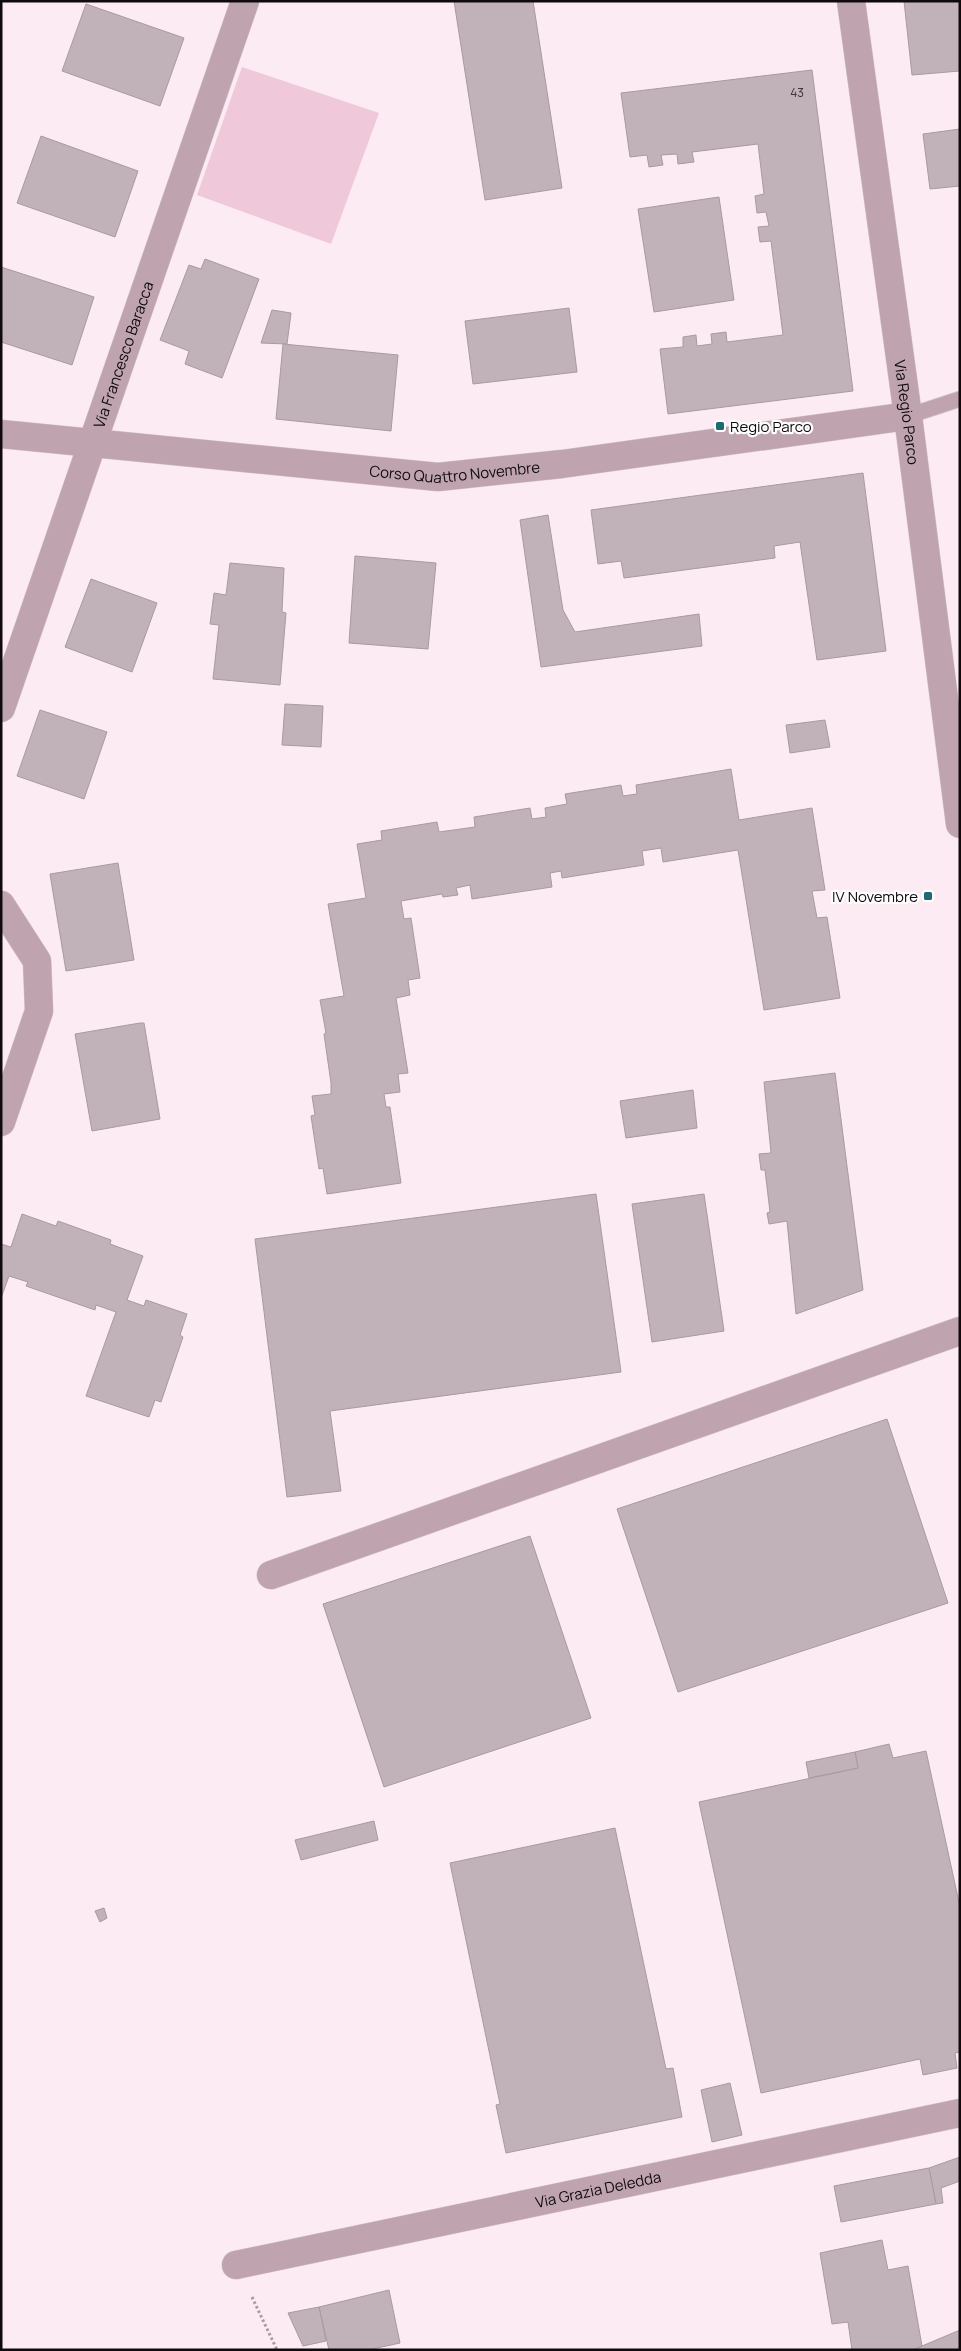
<svg xmlns="http://www.w3.org/2000/svg" width="961" height="2351" font-family="Manrope,sans-serif">
<style>
.green{fill:#efc8d9}
.building{fill:#c1b1b8;stroke:#a999a0}
.lines{fill:none;stroke-linecap:round;stroke-linejoin:round}
.service-casing{stroke:#d6c7cd;stroke-width:17}
.minor-casing{stroke:#d6c7cd;stroke-width:29}
.tertiary-casing{stroke:#d6c7cd;stroke-width:29}
.path{stroke:#a89ba1;stroke-width:3;stroke-dasharray:2.5 2.5;stroke-linecap:butt}
.service{stroke:#bfa4b0;stroke-width:15}
.minor{stroke:#bfa4b0;stroke-width:28}
.tertiary{stroke:#bfa4b0;stroke-width:28}
.poi-dot{fill:#1f6a72;stroke:#fdfdfd;stroke-width:2}
.labels{text-anchor:middle;dominant-baseline:central;stroke-width:4.5;stroke-linejoin:round;paint-order:stroke}
.number-label{font-size:12px;fill:#3c3438}
.street-label{font-size:15px;fill:#100a0d;stroke:#fdfdfd}
.poi-label{font-size:15px;fill:#100a0d;stroke:#fdfdfd;text-anchor:start}
</style>
<rect width="100%" height="100%" fill="#fcebf2"/>
<!-- green -->
<polygon class="green" points="242,67 379,113 331,244 197,195"/>
<!-- building -->
<g class="building">
<polygon points="454,1 533,1 562,188 485,200"/>
<polygon points="904,1 960,1 960,71 912,75"/>
<polygon points="86,4 184,38 160,106 62,71"/>
<polygon points="812,70 853,391 668,414 660,349 683,347 683,337 696,335 697,346 712,344 711,334 726,332 727,342 783,335 771,241 760,242 758,227 769,226 766,212 757,213 755,196 764,194 758,144 692,152 694,162 678,164 677,154 661,155 663,165 649,167 647,155 630,157 621,93"/>
<polygon points="960,129 960,186 930,189 923,134"/>
<polygon points="41,136 138,171 115,237 17,203"/>
<polygon points="719,197 734,300 654,312 638,209"/>
<polygon points="205,259 259,279 222,378 185,364 189,351 160,340 189,265 201,269"/>
<polygon points="1,267 94,297 72,365 1,342"/>
<polygon points="569,308 577,372 473,384 465,321"/>
<polygon points="272,310 291,313 287,344 261,343"/>
<polygon points="283,344 398,355 391,431 276,419"/>
<polygon points="863,473 886,651 817,660 800,542 774,546 775,558 624,578 621,561 598,564 591,510"/>
<polygon points="548,515 563,610 575,632 699,614 702,646 541,667 520,520"/>
<polygon points="355,556 436,563 428,649 349,643"/>
<polygon points="230,563 284,568 282,612 286,613 280,685 213,679 219,625 210,624 214,593 226,595"/>
<polygon points="91,579 157,603 132,672 65,647"/>
<polygon points="285,704 323,706 321,747 282,745"/>
<polygon points="40,710 107,732 84,799 17,776"/>
<polygon points="825,720 830,747 790,753 786,725"/>
<polygon points="731,769 739,820 812,808 825,890 812,891 817,918 827,917 840,998 764,1010 738,850 663,862 661,848 642,851 644,865 562,878 561,871 550,873 552,887 472,899 470,885 456,888 458,895 443,897 442,894 401,901 404,919 411,918 420,978 408,980 410,995 396,998 408,1073 398,1074 400,1092 384,1094 386,1107 390,1107 401,1183 327,1194 323,1168 319,1169 311,1116 315,1115 312,1096 331,1094 331,1083 324,1034 326,1033 320,1000 344,996 328,904 366,898 357,844 382,840 381,831 437,822 439,832 475,827 474,817 530,808 532,819 546,817 545,808 567,804 565,794 621,785 623,796 637,794 636,785"/>
<polygon points="118,863 134,960 66,971 50,874"/>
<polygon points="140,1023 144,1023 160,1119 92,1131 75,1034"/>
<polygon points="835,1073 863,1290 796,1314 787,1221 769,1224 767,1213 770,1212 765,1170 761,1170 759,1154 771,1153 764,1082"/>
<polygon points="693,1090 697,1128 626,1138 620,1101"/>
<polygon points="596,1194 621,1372 330,1411 341,1491 287,1497 255,1239"/>
<polygon points="704,1194 724,1331 652,1342 632,1204"/>
<polygon points="22,1214 56,1226 58,1221 111,1240 110,1244 143,1256 127,1300 144,1306 146,1300 187,1314 180,1335 183,1337 161,1402 155,1400 149,1417 86,1396 116,1312 96,1305 95,1310 26,1286 28,1282 9,1276 1,1298 1,1244 11,1247"/>
<polygon points="887,1419 948,1603 678,1692 617,1509"/>
<polygon points="530,1536 591,1718 384,1787 323,1604"/>
<polygon points="889,1744 893,1758 926,1751 960,1907 960,2052 955,2053 957,2068 923,2075 920,2059 761,2093 699,1802 858,1768 855,1752"/>
<polygon points="855,1752 858,1768 809,1778 806,1762"/>
<polygon points="374,1821 378,1840 301,1860 295,1840"/>
<polygon points="615,1828 666,2069 673,2068 682,2117 506,2153 496,2105 500,2104 450,1863"/>
<polygon points="104,1908 107,1918 100,1922 95,1911"/>
<polygon points="730,2083 742,2135 712,2142 701,2090"/>
<polygon points="960,2157 960,2181 941,2188 943,2203 936,2204 929,2168"/>
<polygon points="929,2168 936,2204 841,2222 834,2186"/>
<polygon points="882,2240 888,2270 908,2266 922,2346 913,2350 852,2350 848,2322 832,2324 820,2253"/>
<polygon points="389,2290 400,2343 368,2350 329,2350 319,2307"/>
<polygon points="319,2307 326,2341 303,2346 288,2313"/>
<polygon points="960,2330 960,2350 913,2350 922,2346"/>
</g>
<g class="lines">
<!-- service casing -->
<g class="service-casing">
<polyline id="service" points="908,416 960,399"/>
</g>
<!-- minor casing -->
<g class="minor-casing">
<g id="minor">
<path id="s1" d="M 1,708 L 245,1"/>
<polyline points="1,905 37,961 39,1011 1,1122"/>
<polyline points="271,1575 960,1331"/>
<path id="s2" d="M 236,2265 L 960,2113"/>
</g>
</g>
<!-- tertiary casing -->
<g class="tertiary-casing">
<g id="tertiary">
<path id="s3" d="M 851,1 L 908,416 L 960,824"/>
<path id="s4" d="M 1,434 L 438,477 L 562,464 L 908,416"/>
</g>
</g>
<!-- path -->
<polyline class="path" points="252,2297 277,2350"/>
<!-- service -->
<use href="#service" class="service"/>
<!-- minor -->
<use href="#minor" class="minor"/>
<!-- tertiary -->
<use href="#tertiary" class="tertiary"/>
</g>
<!-- markers -->
<g class="poi-dot">
<rect x="715" y="421" width="10" height="10" rx="2.5"/>
<rect x="923" y="891" width="10" height="10" rx="2.5"/>
</g>
<g class="labels">
<!-- number labels -->
<g class="number-label">
<text x="797" y="92">43</text>
</g>
<!-- street labels -->
<g class="street-label">
<text stroke="none"><textPath href="#s1" startOffset="374">Via Francesco Baracca</textPath></text>
<text stroke="none"><textPath href="#s3" startOffset="415">Via Regio Parco</textPath></text>
<text stroke="none"><textPath href="#s4" startOffset="456">Corso Quattro Novembre</textPath></text>
<text stroke="none"><textPath href="#s2" startOffset="370">Via Grazia Deledda</textPath></text>
</g>
<!-- poi labels -->
<g class="poi-label">
<text x="730" y="426">Regio Parco</text>
<text x="918" y="896" text-anchor="end">IV Novembre</text>
</g>
</g>
<!-- border -->
<rect width="961" height="2351" fill="none" stroke="#100a0d" stroke-width="5"/>
</svg>
